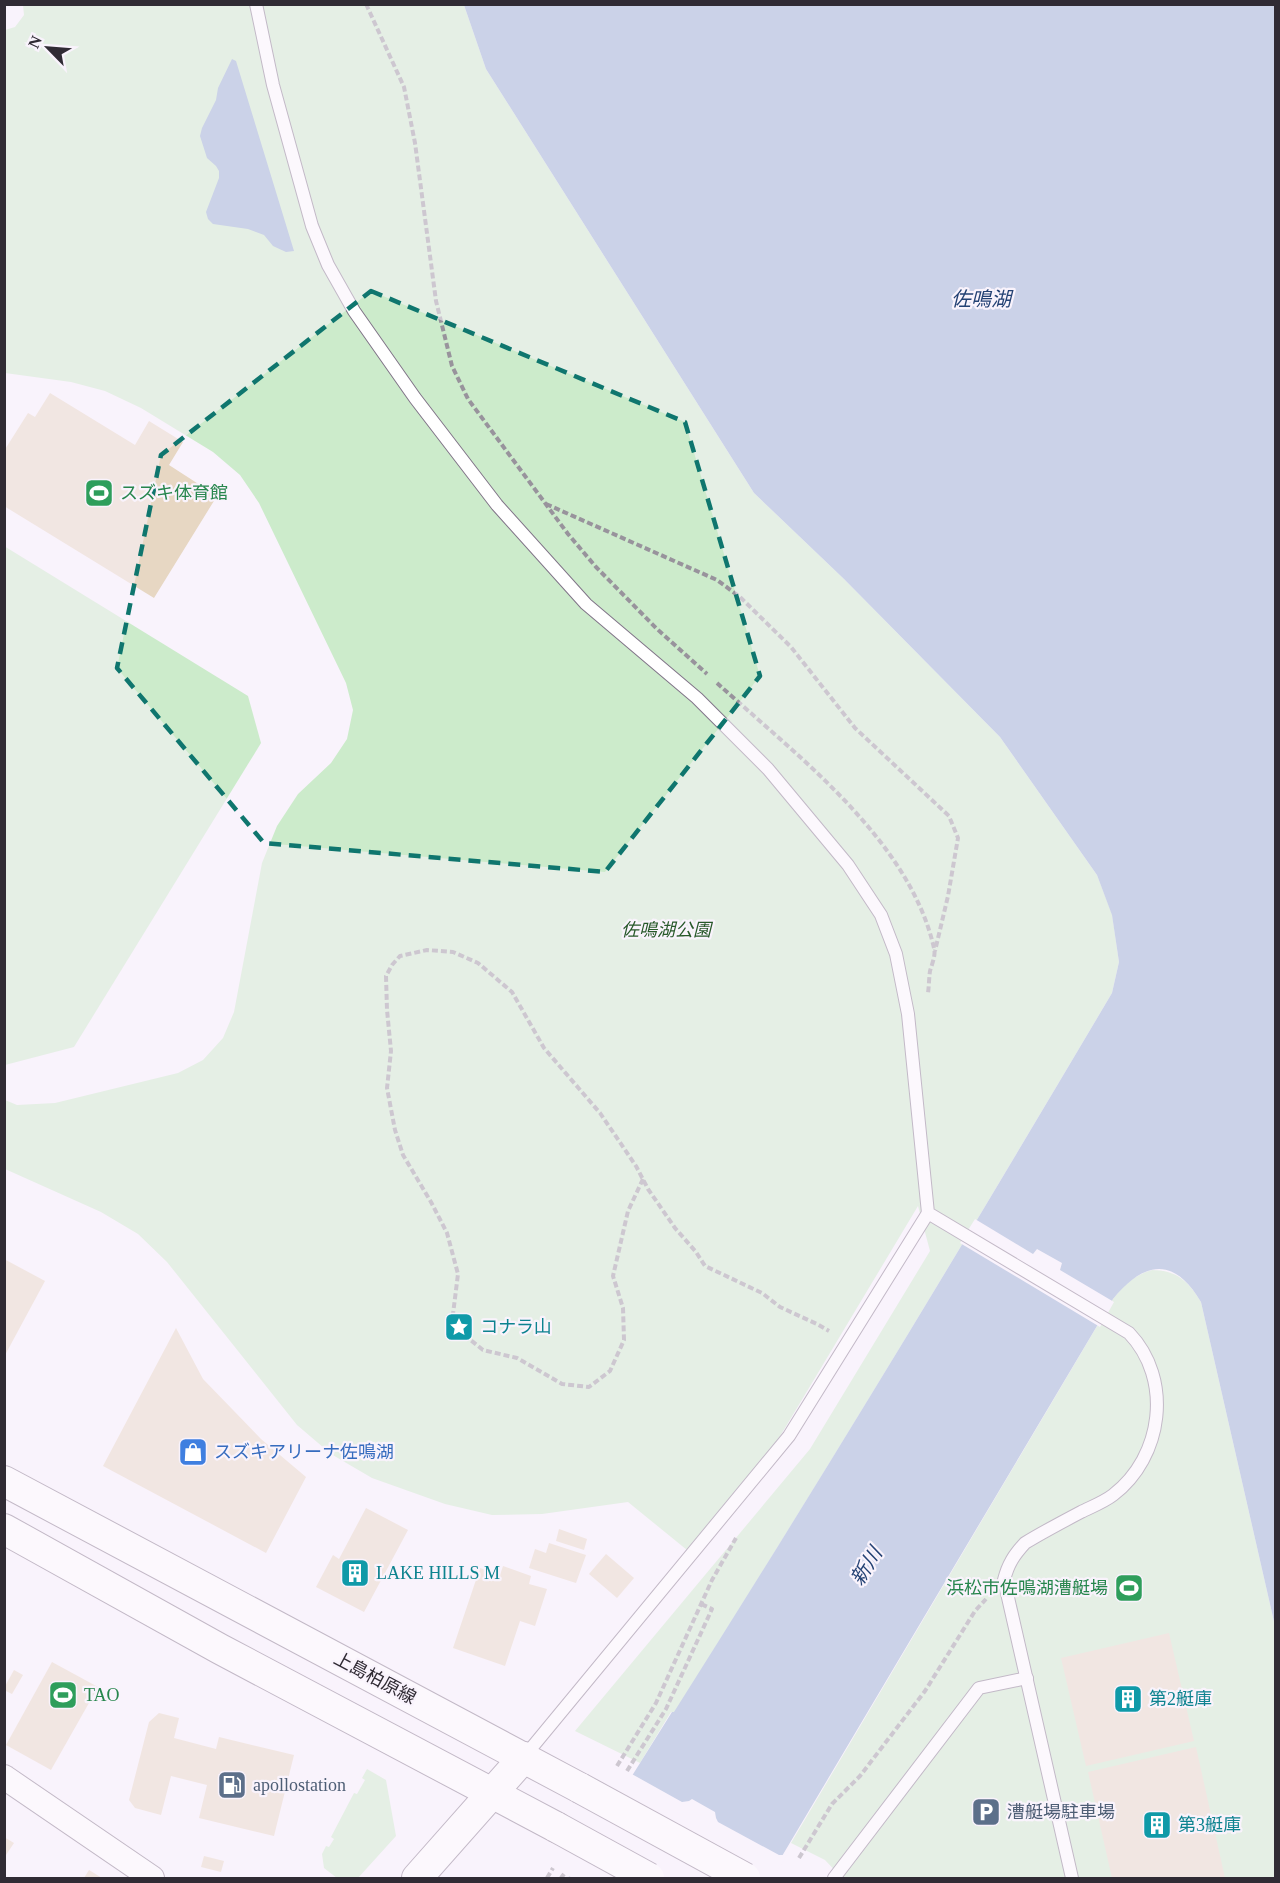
<svg xmlns="http://www.w3.org/2000/svg" width="1280" height="1883" font-family="'Times New Roman','Noto Sans JP',serif">
<style>
.green{fill:#ccebcb}
.water{fill:#92aad0}
.pier{fill:#f9f3fc}
.building{fill:#e7d7c3}
.lines{fill:none;stroke-linecap:round;stroke-linejoin:round}
.service-casing{stroke:#807488;stroke-width:14}
.minor-casing{stroke:#807488;stroke-width:26}
.tertiary-casing{stroke:#807488;stroke-width:32}
.path{stroke:#98939c;stroke-width:4;stroke-dasharray:6 3;stroke-linecap:butt}
.service{stroke:#fff;stroke-width:12}
.minor{stroke:#fff;stroke-width:24}
.tertiary{stroke:#fff;stroke-width:30}
.tertiary-bridge-casing{stroke:#807488;stroke-width:32;stroke-linecap:butt}
.tertiary-bridge{stroke:#fff;stroke-width:30}
.marked{fill:none;stroke:#0f766e;stroke-width:4.5;stroke-dasharray:12 8;stroke-linejoin:round}
.labels{text-anchor:middle;dominant-baseline:central;stroke-width:4.5;stroke-linejoin:round;paint-order:stroke}
.leisure-label{font-size:18px;fill:#27864d;stroke:#f9f3fc;text-anchor:start}
.park-label{font-size:18px;font-style:italic;fill:#28592a;stroke:#f9f3fc}
.culture-label{font-size:18px;fill:#0d838f;stroke:#f9f3fc;text-anchor:start}
.shop-label{font-size:18px;fill:#366cbe;stroke:#f9f3fc;text-anchor:start}
.street-label{font-size:18px;fill:#302b34;stroke:#f9f3fc}
.service-label{font-size:18px;fill:#4e5e75;stroke:#f9f3fc;text-anchor:start}
.water-label{font-size:20px;font-style:italic;fill:#244274;stroke:#f9f3fc}
</style>
<rect width="100%" height="100%" fill="#f9f3fc"/>
<!-- green -->
<g class="green">
<path d="M 23,5 L 464,5 L 486,69 L 754,493 L 844,579 L 1000,737 L 1097,875 L 1112,914 L 1119,962 L 1112,993 C 969,1235 824,1475 674,1713 L 671,1712 L 640,1763 L 575,1731 L 810,1449 L 930,1251 L 918,1206 L 776,1443 L 687,1550 L 628,1502 L 542,1514 L 492,1515 L 445,1504 L 372,1478 L 331,1454 L 297,1425 L 167,1262 L 138,1234 L 101,1212 L 5,1169 L 5,1100 L 17,1105 L 55,1103 L 178,1073 L 203,1060 L 223,1038 L 234,1012 L 262,863 L 277,826 L 298,794 L 331,763 L 347,739 L 353,710 L 346,683 L 259,503 L 240,475 L 213,452 L 141,408 L 105,391 L 71,382 L 5,373 L 5,30 L 15,27 L 24,15 Z"/>
<polygon points="4,546 248,696 261,743 74,1047 5,1065"/>
<path d="M 1152,1270 C 1177,1270 1189,1282 1201,1302 L 1275,1626 L 1275,1878 L 842,1878 L 825,1860 L 791,1843 L 1113,1299 C 1124,1285 1134,1275 1152,1270 Z"/>
<polygon points="367,1769 386,1780 396,1836 358,1878 337,1878 324,1868 322,1854 326,1846 329,1847 334,1839 331,1837 354,1793 357,1794 365,1780 362,1778"/>
</g>
<!-- water -->
<g class="water">
<path d="M 464,5 L 1275,5 L 1275,1626 L 1201,1302 C 1174,1256 1144,1261 1113,1299 L 769,1878 L 568,1878 L 672,1712 L 674,1712 C 824,1475 969,1235 1112,993 L 1119,962 L 1112,915 L 1097,875 L 1000,737 L 844,579 L 754,493 L 486,69 Z"/>
<polygon points="232,59 236,61 294,251 286,252 273,246 264,235 248,229 213,224 208,219 206,212 219,178 219,171 216,166 207,158 200,136 202,128 216,100 218,88"/>
</g>
<!-- pier -->
<g class="pier">
<polygon points="975,1219 1033,1254 1037,1249 1062,1263 1060,1270 1114,1302 1100,1327 960,1243"/>
<polygon points="630,1773 682,1802 689,1801 692,1799 715,1812 716,1818 718,1822 779,1855 783,1855 789,1852 773,1878 573,1878 566,1875"/>
</g>
<!-- building -->
<g class="building">
<polygon points="50,393 135,445 149,421 183,442 169,465 217,496 154,598 4,506 4,451 28,413 35,417"/>
<polygon points="4,1259 45,1281 4,1357"/>
<polygon points="176,1328 203,1379 261,1439 306,1477 266,1553 103,1466"/>
<polygon points="366,1508 408,1530 364,1612 316,1587 333,1555 339,1559"/>
<polygon points="559,1529 587,1539 584,1550 556,1541"/>
<polygon points="549,1543 586,1555 576,1583 529,1568 535,1549 546,1553"/>
<polygon points="606,1554 634,1578 617,1598 589,1574"/>
<polygon points="503,1566 531,1576 529,1584 547,1589 535,1626 520,1621 505,1666 453,1648 480,1568 500,1575"/>
<polygon points="1169,1633 1194,1741 1086,1766 1061,1658"/>
<polygon points="52,1662 98,1687 51,1770 6,1745"/>
<polygon points="14,1670 23,1675 12,1694 4,1690 4,1688"/>
<polygon points="159,1713 179,1718 174,1738 216,1749 219,1737 294,1755 274,1836 199,1818 207,1785 171,1776 161,1815 135,1808 129,1800 149,1722"/>
<polygon points="1196,1747 1225,1878 1112,1878 1088,1772"/>
<polygon points="4,1837 14,1843 4,1858"/>
<polygon points="204,1856 224,1861 221,1872 201,1867"/>
<polygon points="89,1870 102,1878 84,1878"/>
</g>
<g class="lines">
<!-- service casing -->
<g class="service-casing">
<g id="service">
<path d="M 256,4 L 273,85 L 312,226 L 328,265 L 354,311 L 415,398 L 497,505 L 586,604 L 697,698 L 768,769 L 848,865 L 881,915 L 896,954 L 908,1014 L 928,1213 L 1129,1333 C 1173,1379 1163,1457 1113,1495 C 1104,1502 1091,1507 1081,1512 C 1062,1522 1043,1532 1025,1543 C 1014,1555 1008,1564 1004,1580 L 1072,1878"/>
<polyline points="524,1757 789,1436 928,1213"/>
<polyline points="834,1878 979,1688 1027,1678"/>
</g>
</g>
<!-- minor casing -->
<g class="minor-casing">
<polyline id="minor" points="4,1777 152,1878"/>
</g>
<!-- tertiary casing -->
<g class="tertiary-casing">
<g id="tertiary">
<polyline points="4,1481 580,1788"/>
<polyline points="4,1529 220,1649 556,1827"/>
<polyline points="417,1878 524,1757"/>
</g>
</g>
<!-- path -->
<g class="path">
<polyline points="366,4 404,87 415,143 436,301 452,366 468,399 568,534 596,567 656,628 707,674"/>
<polyline points="546,504 717,580 740,597 791,647 855,728 949,816 958,838 948,896 935,951"/>
<path d="M 717,683 C 796,755 909,839 934,948 C 936,955 932,964 930,971 C 929,978 929,986 928,993"/>
<polyline points="643,1179 628,1211 613,1276 623,1308 624,1340 610,1371 589,1387 562,1384 517,1358 483,1350 463,1334 453,1314 458,1274 447,1233 431,1202 403,1155 395,1130 387,1088 391,1051 387,1010 386,976 392,965 400,956 427,950 453,952 478,963 512,992 544,1048 600,1113 636,1166 648,1189 675,1228 696,1252 705,1266 762,1293 780,1307 817,1324 829,1331"/>
<polyline points="617,1766 656,1703 712,1580 736,1538"/>
<polyline points="627,1771 666,1709 712,1609 701,1604"/>
<polyline points="799,1858 832,1804 860,1776 925,1691 975,1611 986,1599"/>
<polyline points="547,1878 553,1868"/>
<polyline points="561,1878 564,1874"/>
</g>
<!-- service -->
<use href="#service" class="service"/>
<!-- minor -->
<use href="#minor" class="minor"/>
<!-- tertiary -->
<use href="#tertiary" class="tertiary"/>
<!-- tertiary-bridge casing -->
<g class="tertiary-bridge-casing">
<g id="tertiary-bridge">
<polyline points="580,1788 745,1878"/>
<polyline points="556,1827 649,1878"/>
</g>
</g>
<!-- tertiary-bridge -->
<use href="#tertiary-bridge" class="tertiary-bridge"/>
</g>
<!-- marked area -->
<path d="M0 0H1280V1883H0ZM 371,291 L 685,422 L 760,676 L 605,872 L 264,843 L 117,668 L 161,455 Z" fill="#f9f3fc" fill-opacity=".55" fill-rule="evenodd"/>
<path class="marked" d="M 371,291 L 685,422 L 760,676 L 605,872 L 264,843 L 117,668 L 161,455 Z"/>
<!-- icons -->
<defs>
<g id="stadium-square" transform="scale(1.5)"><rect x="-9" y="-9" width="18" height="18" rx="4" fill="#2e9e5b" stroke="#f9f3fc"/><path d="M0-5a6.5 5 0 1 0 0 10a6.5 5 0 1 0 0-10ZM-3.5-1.8h7v3.6h-7Z" fill="#fff"/></g>
<g id="sight-square" transform="scale(1.5)"><rect x="-9" y="-9" width="18" height="18" rx="4" fill="#0f9aa8" stroke="#f9f3fc"/><path d="M0-6L1.8-2.2L6-1.7L2.9 1.2L3.7 5.4L0 3.3L-3.7 5.4L-2.9 1.2L-6-1.7L-1.8-2.2Z" fill="#fff"/></g>
<g id="shop-square" transform="scale(1.5)"><rect x="-9" y="-9" width="18" height="18" rx="4" fill="#3f7fe0" stroke="#f9f3fc"/><path d="M-5-2.5h2.3a2.7 3.5 0 0 1 5.4 0H5L5.5 6h-11ZM-1.5-2.5h3a1.5 2.3 0 0 0-3 0Z" fill="#fff"/></g>
<g id="building-square" transform="scale(1.5)"><rect x="-9" y="-9" width="18" height="18" rx="4" fill="#0f9aa8" stroke="#f9f3fc"/><path d="M-4-6H4V6H1V3H-1V6H-4ZM-2.5-4.3h1.7v1.8h-1.7ZM.8-4.3h1.7v1.8H.8ZM-2.5-1h1.7V.8h-1.7ZM.8-1h1.7V.8H.8Z" fill="#fff"/></g>
<g id="fuel-square" transform="scale(1.5)"><rect x="-9" y="-9" width="18" height="18" rx="4" fill="#5c6f8a" stroke="#f9f3fc"/><path d="M-5.5-6h7V0h2V4h1.3V-2.5L3-4.5l.8-.8L6-3V5H2.5V1h-1V6h-7ZM-4.2-4.7v3.2H.2V-4.7Z" fill="#fff"/></g>
<g id="parking-square" transform="scale(1.5)"><rect x="-9" y="-9" width="18" height="18" rx="4" fill="#5c6f8a" stroke="#f9f3fc"/><path d="M-3.5-5.5H1a3.5 3.5 0 0 1 0 7H-1V5.5H-3.5ZM-1-3.4V-.6H.8a1.4 1.4 0 0 0 0-2.8Z" fill="#fff"/></g>
</defs>
<g fill-rule="evenodd">
<use href="#stadium-square" x="99" y="493"/>
<use href="#sight-square" x="459" y="1327"/>
<use href="#shop-square" x="193" y="1452"/>
<use href="#building-square" x="355" y="1573"/>
<use href="#stadium-square" x="1129" y="1588"/>
<use href="#stadium-square" x="63" y="1695"/>
<use href="#building-square" x="1128" y="1699"/>
<use href="#fuel-square" x="232" y="1785"/>
<use href="#parking-square" x="986" y="1812"/>
<use href="#building-square" x="1157" y="1825"/>
</g>
<g class="labels">
<!-- leisure labels -->
<g class="leisure-label">
<text x="120" y="493">スズキ体育館</text>
<text x="1108" y="1588" text-anchor="end">浜松市佐鳴湖漕艇場</text>
<text x="84" y="1695">TAO</text>
</g>
<!-- park labels -->
<g class="park-label">
<text x="666" y="930">佐鳴湖公園</text>
</g>
<!-- culture labels -->
<g class="culture-label">
<text x="480" y="1327">コナラ山</text>
<text x="376" y="1573">LAKE HILLS M</text>
<text x="1149" y="1699">第2艇庫</text>
<text x="1178" y="1825">第3艇庫</text>
</g>
<!-- shop labels -->
<g class="shop-label">
<text x="214" y="1452">スズキアリーナ佐鳴湖</text>
</g>
<!-- street labels -->
<g class="street-label">
<text transform="translate(375 1678) rotate(28)">上島柏原線</text>
</g>
<!-- service labels -->
<g class="service-label">
<text x="253" y="1785">apollostation</text>
<text x="1007" y="1812">漕艇場駐車場</text>
</g>
<!-- water labels -->
<g class="water-label">
<text x="981" y="299">佐鳴湖</text>
<text transform="translate(866 1566) rotate(-58)">新川</text>
</g>
</g>
<!-- border -->
<rect width="1280" height="1883" fill="none" stroke="#302b34" stroke-width="12"/>
<!-- north arrow -->
<g transform="translate(48 48) rotate(295)" stroke="#f9f3fc" stroke-width="4.5" paint-order="stroke">
<path d="M0-4.5L10 22L0 15L-10 22Z" fill="#302b34"/>
<text y="-9" font-size="16" font-weight="bold" text-anchor="middle" fill="#302b34">N</text>
</g>
</svg>
